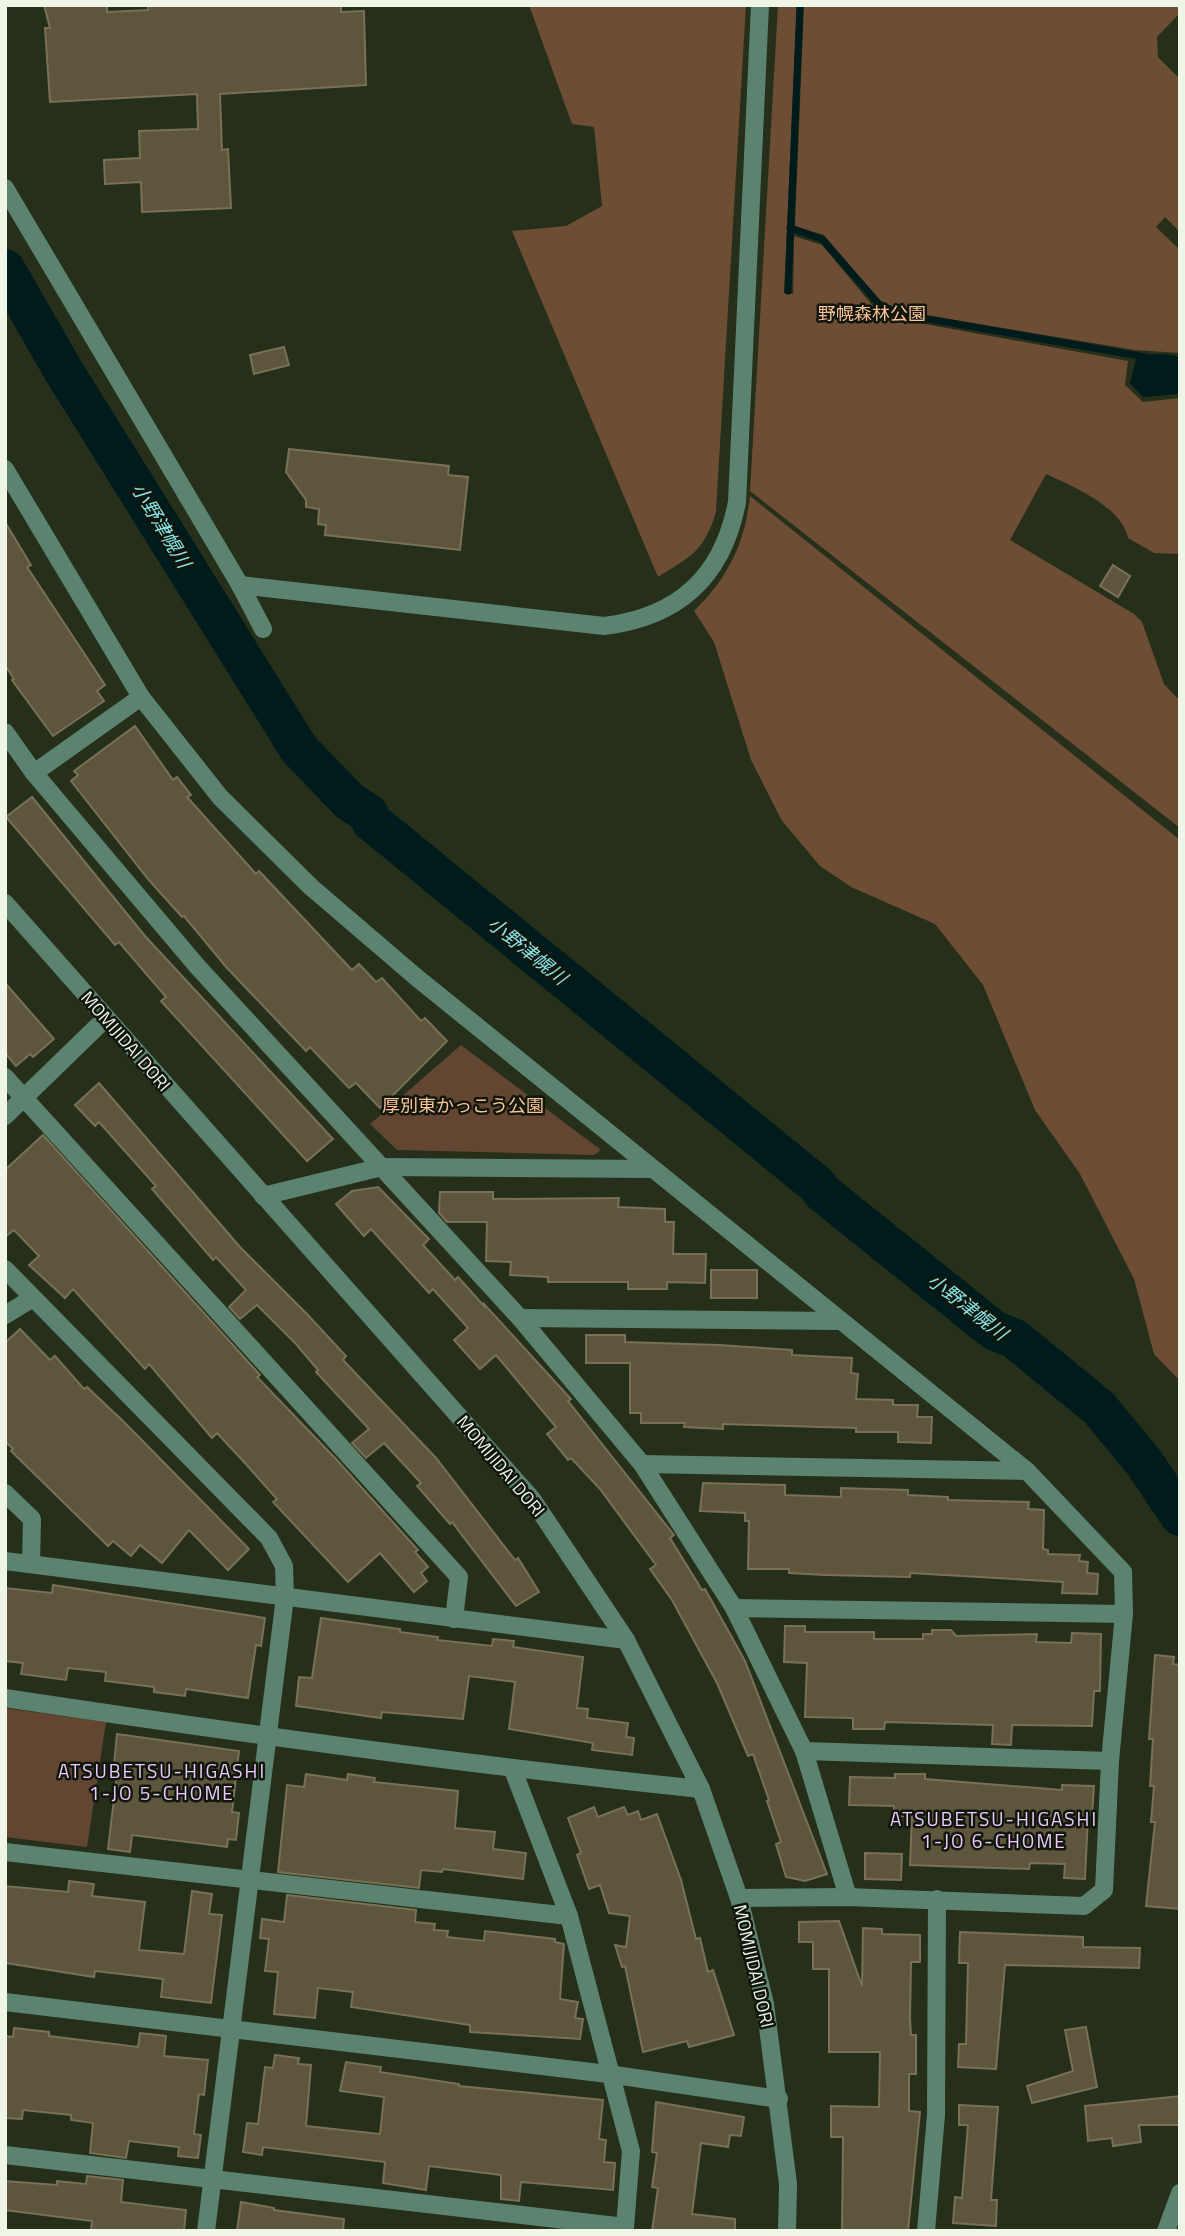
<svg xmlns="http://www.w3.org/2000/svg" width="1185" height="2236" font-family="'Titillium Web','Noto Sans JP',sans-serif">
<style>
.green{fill:#624631}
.forest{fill:#6d4d34}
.water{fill:#001b1c}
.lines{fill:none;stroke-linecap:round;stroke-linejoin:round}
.stream{stroke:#001b1c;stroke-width:7}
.river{stroke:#001b1c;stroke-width:40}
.building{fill:#5d553c;stroke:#787157;stroke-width:2}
.minor{stroke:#5c8370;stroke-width:18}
.labels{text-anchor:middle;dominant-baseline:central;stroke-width:5;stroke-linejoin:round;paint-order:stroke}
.park-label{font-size:18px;fill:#fbc297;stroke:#11160c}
.street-label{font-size:18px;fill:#eff6e8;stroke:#11160c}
.water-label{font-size:19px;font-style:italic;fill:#8ae4e7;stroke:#11160c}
.neighbourhood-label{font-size:19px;letter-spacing:2px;fill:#eccafe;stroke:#11160c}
</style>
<rect width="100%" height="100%" fill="#252f19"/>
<!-- green -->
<g class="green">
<polygon points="461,1045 601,1150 594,1155 397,1150 370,1124"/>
<polygon points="5,1708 106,1722 87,1847 5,1837"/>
</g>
<!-- forest -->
<g class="forest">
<path d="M 529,5 L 746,5 L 716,512 C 704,552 691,556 658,577 L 512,231 L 566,226 L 602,206 L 594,127 L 572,124 Z"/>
<path d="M 778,5 L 797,5 L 784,293 L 793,294 L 794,236 L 822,245 L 873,306 L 892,318 L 1128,361 L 1125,385 L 1143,402 L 1180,398 L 1180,554 L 1154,553 L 1128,538 C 1123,508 1073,486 1046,474 L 1010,540 L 1134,614 L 1142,622 L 1164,684 L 1180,701 L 1180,828 L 750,491 Z"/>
<polygon points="804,5 1180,5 1180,13 1157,37 1158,57 1180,79 1180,232 1165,217 1156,227 1178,248 1180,353 1135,350 901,311 881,302 824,235 795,226"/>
<path d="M 750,496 L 1180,840 L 1180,1381 L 1154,1354 L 1134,1279 L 1080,1174 L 1035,1110 L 983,985 L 935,924 L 851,887 L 820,866 L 782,821 L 751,760 L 714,642 L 694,611 C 728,578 745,543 750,496 Z"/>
</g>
<!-- water -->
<polygon class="water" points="1166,354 1180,357 1180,394 1143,397 1130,383 1137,355"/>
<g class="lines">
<!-- stream -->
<g class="stream">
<polyline points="790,228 822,239 879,304 900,314 1145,357"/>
<polyline points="788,291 800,5"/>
</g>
<!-- river -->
<polyline class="river" points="5,269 63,370 299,749 350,802 368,813 371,821 817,1185 823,1193 995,1331 1015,1339 1099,1408 1143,1461 1180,1516"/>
</g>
<!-- building -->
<g class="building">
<polygon points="44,5 107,5 107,12 148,10 148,5 341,5 341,12 364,11 366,85 220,94 222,150 228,149 231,208 142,212 141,182 105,184 104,160 140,158 139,131 198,129 197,94 50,102 45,28 50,28"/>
<polygon points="284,347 289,365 254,374 250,355"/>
<polygon points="289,449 449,466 448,475 468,477 460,550 325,535 326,525 318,524 319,509 306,507 306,500 286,472"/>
<polygon points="5,522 31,565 27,567 105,685 97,691 104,701 53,736 12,680 14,679 5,665"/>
<polygon points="1113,565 1130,576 1118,597 1100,586"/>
<polygon points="135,726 173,780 177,777 191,795 187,797 256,874 259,871 352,970 359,964 376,982 382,978 421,1021 425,1018 447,1041 380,1108 356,1083 349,1088 310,1047 306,1051 227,968 184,916 182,917 148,879 71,781 78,775 74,771"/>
<polygon points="32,797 145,936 333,1139 307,1161 161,1001 166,997 119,942 115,945 6,817"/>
<polygon points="5,983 54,1039 33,1057 30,1054 16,1066 5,1053"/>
<polygon points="99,1083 240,1247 306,1313 346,1356 343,1360 436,1458 515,1560 518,1558 539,1592 516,1606 452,1522 450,1524 417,1486 421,1483 384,1443 366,1458 352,1443 369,1429 316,1372 318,1370 296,1344 257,1305 240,1319 229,1307 246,1290 216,1257 213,1260 152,1189 156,1186 99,1122 95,1126 75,1105"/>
<polygon points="43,1135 260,1375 257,1377 335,1458 418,1550 415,1552 428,1567 421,1573 427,1581 414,1592 380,1553 348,1582 273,1502 277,1499 244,1462 217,1433 212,1438 149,1364 145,1369 73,1289 65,1298 29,1265 39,1256 14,1230 5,1237 5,1170"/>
<polygon points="378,1187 429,1239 423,1245 455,1280 458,1277 484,1306 484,1304 571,1399 568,1401 674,1535 670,1538 702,1590 705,1589 745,1661 827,1874 805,1881 786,1877 776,1844 781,1842 767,1801 769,1800 753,1754 748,1756 717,1683 672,1600 650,1569 656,1565 600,1489 571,1458 568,1460 547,1434 556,1427 496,1355 480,1369 454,1340 468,1328 433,1289 429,1293 371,1229 364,1236 336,1204 352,1191"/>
<polygon points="440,1192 493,1192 493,1199 619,1198 618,1207 665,1209 665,1222 674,1222 673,1254 706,1254 705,1283 667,1282 667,1289 628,1289 628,1282 548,1282 548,1277 510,1275 511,1262 486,1261 487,1222 447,1222 439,1213"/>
<rect x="711" y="1270" width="46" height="28"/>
<polygon points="20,1329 50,1360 55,1356 84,1389 87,1387 123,1421 249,1549 228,1570 189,1530 162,1563 140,1545 131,1556 113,1541 108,1546 11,1451 13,1449 5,1441 5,1343"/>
<polygon points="586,1335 625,1335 625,1342 719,1345 792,1350 792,1355 852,1358 851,1373 858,1374 856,1399 893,1400 893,1405 918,1405 917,1417 932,1417 931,1443 898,1442 898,1432 856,1432 856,1428 723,1424 723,1429 684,1427 685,1423 641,1423 641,1413 630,1413 630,1363 586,1363"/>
<polygon points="703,1483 785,1485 785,1495 841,1497 841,1488 908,1490 908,1495 948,1497 948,1500 1029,1502 1028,1509 1044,1510 1043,1549 1048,1550 1048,1554 1080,1555 1079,1561 1088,1562 1087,1573 1098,1574 1097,1594 1062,1593 1063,1582 910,1573 910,1577 825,1575 789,1573 789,1569 748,1569 749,1521 745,1521 745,1513 700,1511"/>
<polygon points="53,1585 265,1618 261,1646 256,1645 248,1698 186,1689 185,1696 154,1692 154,1687 105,1681 106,1672 68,1668 66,1680 21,1674 23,1663 5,1661 5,1588 52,1593"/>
<polygon points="321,1618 400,1629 400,1632 438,1637 437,1640 492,1646 493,1639 514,1641 513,1647 583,1657 577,1708 588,1709 587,1718 628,1723 626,1737 634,1738 632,1755 592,1750 593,1743 509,1729 515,1682 469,1676 463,1719 382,1712 381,1718 296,1706 299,1677 312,1678"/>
<polygon points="785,1626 805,1626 805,1632 874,1632 874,1639 923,1639 923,1634 932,1634 932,1630 951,1630 956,1636 1037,1634 1036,1642 1071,1643 1072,1633 1101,1634 1100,1691 1094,1691 1092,1726 1012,1725 1011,1745 992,1744 993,1725 885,1722 884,1729 853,1729 853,1718 805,1717 807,1663 784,1662"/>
<polygon points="1155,1655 1174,1657 1173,1664 1180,1665 1180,1909 1146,1906 1155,1822 1151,1822 1154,1786 1150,1786 1153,1739 1149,1739"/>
<polygon points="117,1734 239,1751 232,1812 239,1813 236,1840 228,1839 227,1847 132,1835 130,1852 108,1849 118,1766 114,1765"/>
<polygon points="306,1774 347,1780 348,1774 375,1778 374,1782 458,1791 455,1828 495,1832 493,1849 526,1853 523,1879 443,1869 442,1872 421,1870 419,1888 278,1872 287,1785 304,1787"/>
<polygon points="895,1774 925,1774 925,1779 1062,1790 1062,1785 1094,1786 1092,1816 1088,1816 1085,1879 1064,1878 1065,1864 1030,1863 1029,1869 910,1865 912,1816 894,1816 894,1806 849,1805 850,1777 895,1778"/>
<polygon points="594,1807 598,1817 624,1807 628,1815 638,1811 641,1820 657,1814 681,1880 696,1939 700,1938 708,1972 713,1970 734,2035 689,2047 687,2041 643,2052 625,1966 622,1967 615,1945 626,1947 630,1916 609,1913 600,1885 589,1889 577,1855 581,1853 568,1818"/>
<polygon points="865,1853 902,1854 901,1880 865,1879"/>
<polygon points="69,1881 94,1884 92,1896 145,1902 139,1950 184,1954 192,1891 212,1894 209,1914 222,1915 211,2003 161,1997 163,1979 95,1971 94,1977 5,1963 5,1886 68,1892"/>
<polygon points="287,1895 416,1910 415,1922 435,1924 434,1930 448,1931 447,1937 484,1941 485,1931 555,1939 555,1942 564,1944 560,1999 578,2002 575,2018 583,2019 580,2039 470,2032 470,2025 351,2007 353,1992 318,1988 315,2018 274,2014 278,1972 265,1971 269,1939 260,1938 262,1919 284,1922"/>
<polygon points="839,1921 862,1986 863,1928 882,1929 882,1934 920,1935 920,1962 911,1962 910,2019 911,2035 916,2035 916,2074 909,2074 909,2111 920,2112 908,2231 842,2231 843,2137 831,2137 831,2106 879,2107 880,2052 829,2052 829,1969 813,1969 813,1942 799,1942 799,1922"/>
<polygon points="960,1932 1083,1937 1083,1947 1140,1948 1139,1968 1005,1965 996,2069 958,2067 959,2044 966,2044 968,1963 959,1963"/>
<polygon points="1086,2027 1097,2087 1032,2103 1027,2086 1073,2071 1065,2030"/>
<polygon points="14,2028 49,2032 49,2036 138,2047 140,2033 166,2036 164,2056 208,2060 204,2095 199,2094 194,2134 201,2135 198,2158 178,2156 179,2147 129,2141 126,2158 90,2153 93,2123 71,2120 71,2115 23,2110 22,2119 5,2118 5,2036 13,2037"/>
<polygon points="275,2055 299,2058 298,2064 311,2065 306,2126 380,2134 384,2097 340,2091 346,2062 381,2067 380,2072 459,2084 459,2086 603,2100 599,2139 606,2140 604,2162 615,2163 613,2190 521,2182 519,2201 501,2199 501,2175 429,2166 426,2190 383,2183 385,2162 263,2147 262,2155 243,2152 247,2123 258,2124 265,2067 273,2068"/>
<polygon points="1180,2096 1180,2125 1139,2125 1141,2142 1113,2146 1112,2138 1088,2141 1085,2106"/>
<polygon points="656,2102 744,2117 741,2136 730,2135 728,2147 701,2143 692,2214 735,2219 735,2231 652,2231 658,2188 652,2187 657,2153 652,2152"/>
<polygon points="959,2105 998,2107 991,2200 997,2200 996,2226 953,2223 955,2197 962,2198 968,2125 959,2125"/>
<polygon points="87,2176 123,2180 121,2202 186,2210 184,2231 91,2231 92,2221 5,2210 5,2181 57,2185 57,2181 86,2184"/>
<polygon points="241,2202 274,2208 274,2210 344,2219 343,2231 237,2231"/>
</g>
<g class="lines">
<!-- minor -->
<g class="minor">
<polyline points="5,188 240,585 263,629"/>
<polyline points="5,469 141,697 220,797 311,887 416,977 1027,1471 1123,1572 1124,1614 1110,1761 1104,1890 1084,1906 848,1897 739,1898"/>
<path d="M 240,585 L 604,626 C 679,617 723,576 737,502 L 760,5"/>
<polyline points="5,732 34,773 197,966 520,1318 642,1464 734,1608 804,1751 848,1897"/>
<polyline points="34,773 141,697"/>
<polyline points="5,903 532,1499 626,1640 701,1789 739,1898 765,2004 788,2184 787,2231"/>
<polyline points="5,1077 459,1577 454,1619"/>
<polyline points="5,1116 106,1018"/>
<polyline points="263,1196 382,1167 653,1169"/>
<polyline points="5,1269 269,1538 284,1566 285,1597 206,2231"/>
<polyline points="5,1315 33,1298"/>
<polyline points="520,1318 838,1321"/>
<polyline points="642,1464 1027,1471"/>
<polyline points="5,1493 32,1519 31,1564"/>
<polyline points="5,1561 626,1640"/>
<polyline points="734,1608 1124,1614"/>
<path d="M 5,1698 C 237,1733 468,1765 701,1789"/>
<polyline points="804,1751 1110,1761"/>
<polyline points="5,1852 569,1916"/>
<polyline points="5,2002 608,2074 779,2099"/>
<polyline points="5,2155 625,2227 631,2151 569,1916 513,1770"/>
<polyline points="926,2231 936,2115 937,1899"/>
<polyline points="1166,2231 1180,2193"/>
</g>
</g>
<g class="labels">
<!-- park labels -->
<g class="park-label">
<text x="872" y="313">野幌森林公園</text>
<text x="463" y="1105">厚別東かっこう公園</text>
</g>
<!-- street labels -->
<g class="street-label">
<text transform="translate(126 1041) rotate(49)">MOMIJIDAI DORI</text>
<text transform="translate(501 1466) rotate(50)">MOMIJIDAI DORI</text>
<text transform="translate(754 1966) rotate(77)">MOMIJIDAI DORI</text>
</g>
<!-- water labels -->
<g class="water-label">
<text transform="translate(162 525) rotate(59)">小野津幌川</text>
<text transform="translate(528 950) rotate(39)">小野津幌川</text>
<text transform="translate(968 1306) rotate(38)">小野津幌川</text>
</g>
<!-- neighbourhood labels -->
<g class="neighbourhood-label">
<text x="162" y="1770">ATSUBETSU-HIGASHI<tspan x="162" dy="22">1-JO 5-CHOME</tspan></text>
<text x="994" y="1818">ATSUBETSU-HIGASHI<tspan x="994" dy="22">1-JO 6-CHOME</tspan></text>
</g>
</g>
<!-- border -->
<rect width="1185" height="2236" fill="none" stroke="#eff6e8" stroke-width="14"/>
</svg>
